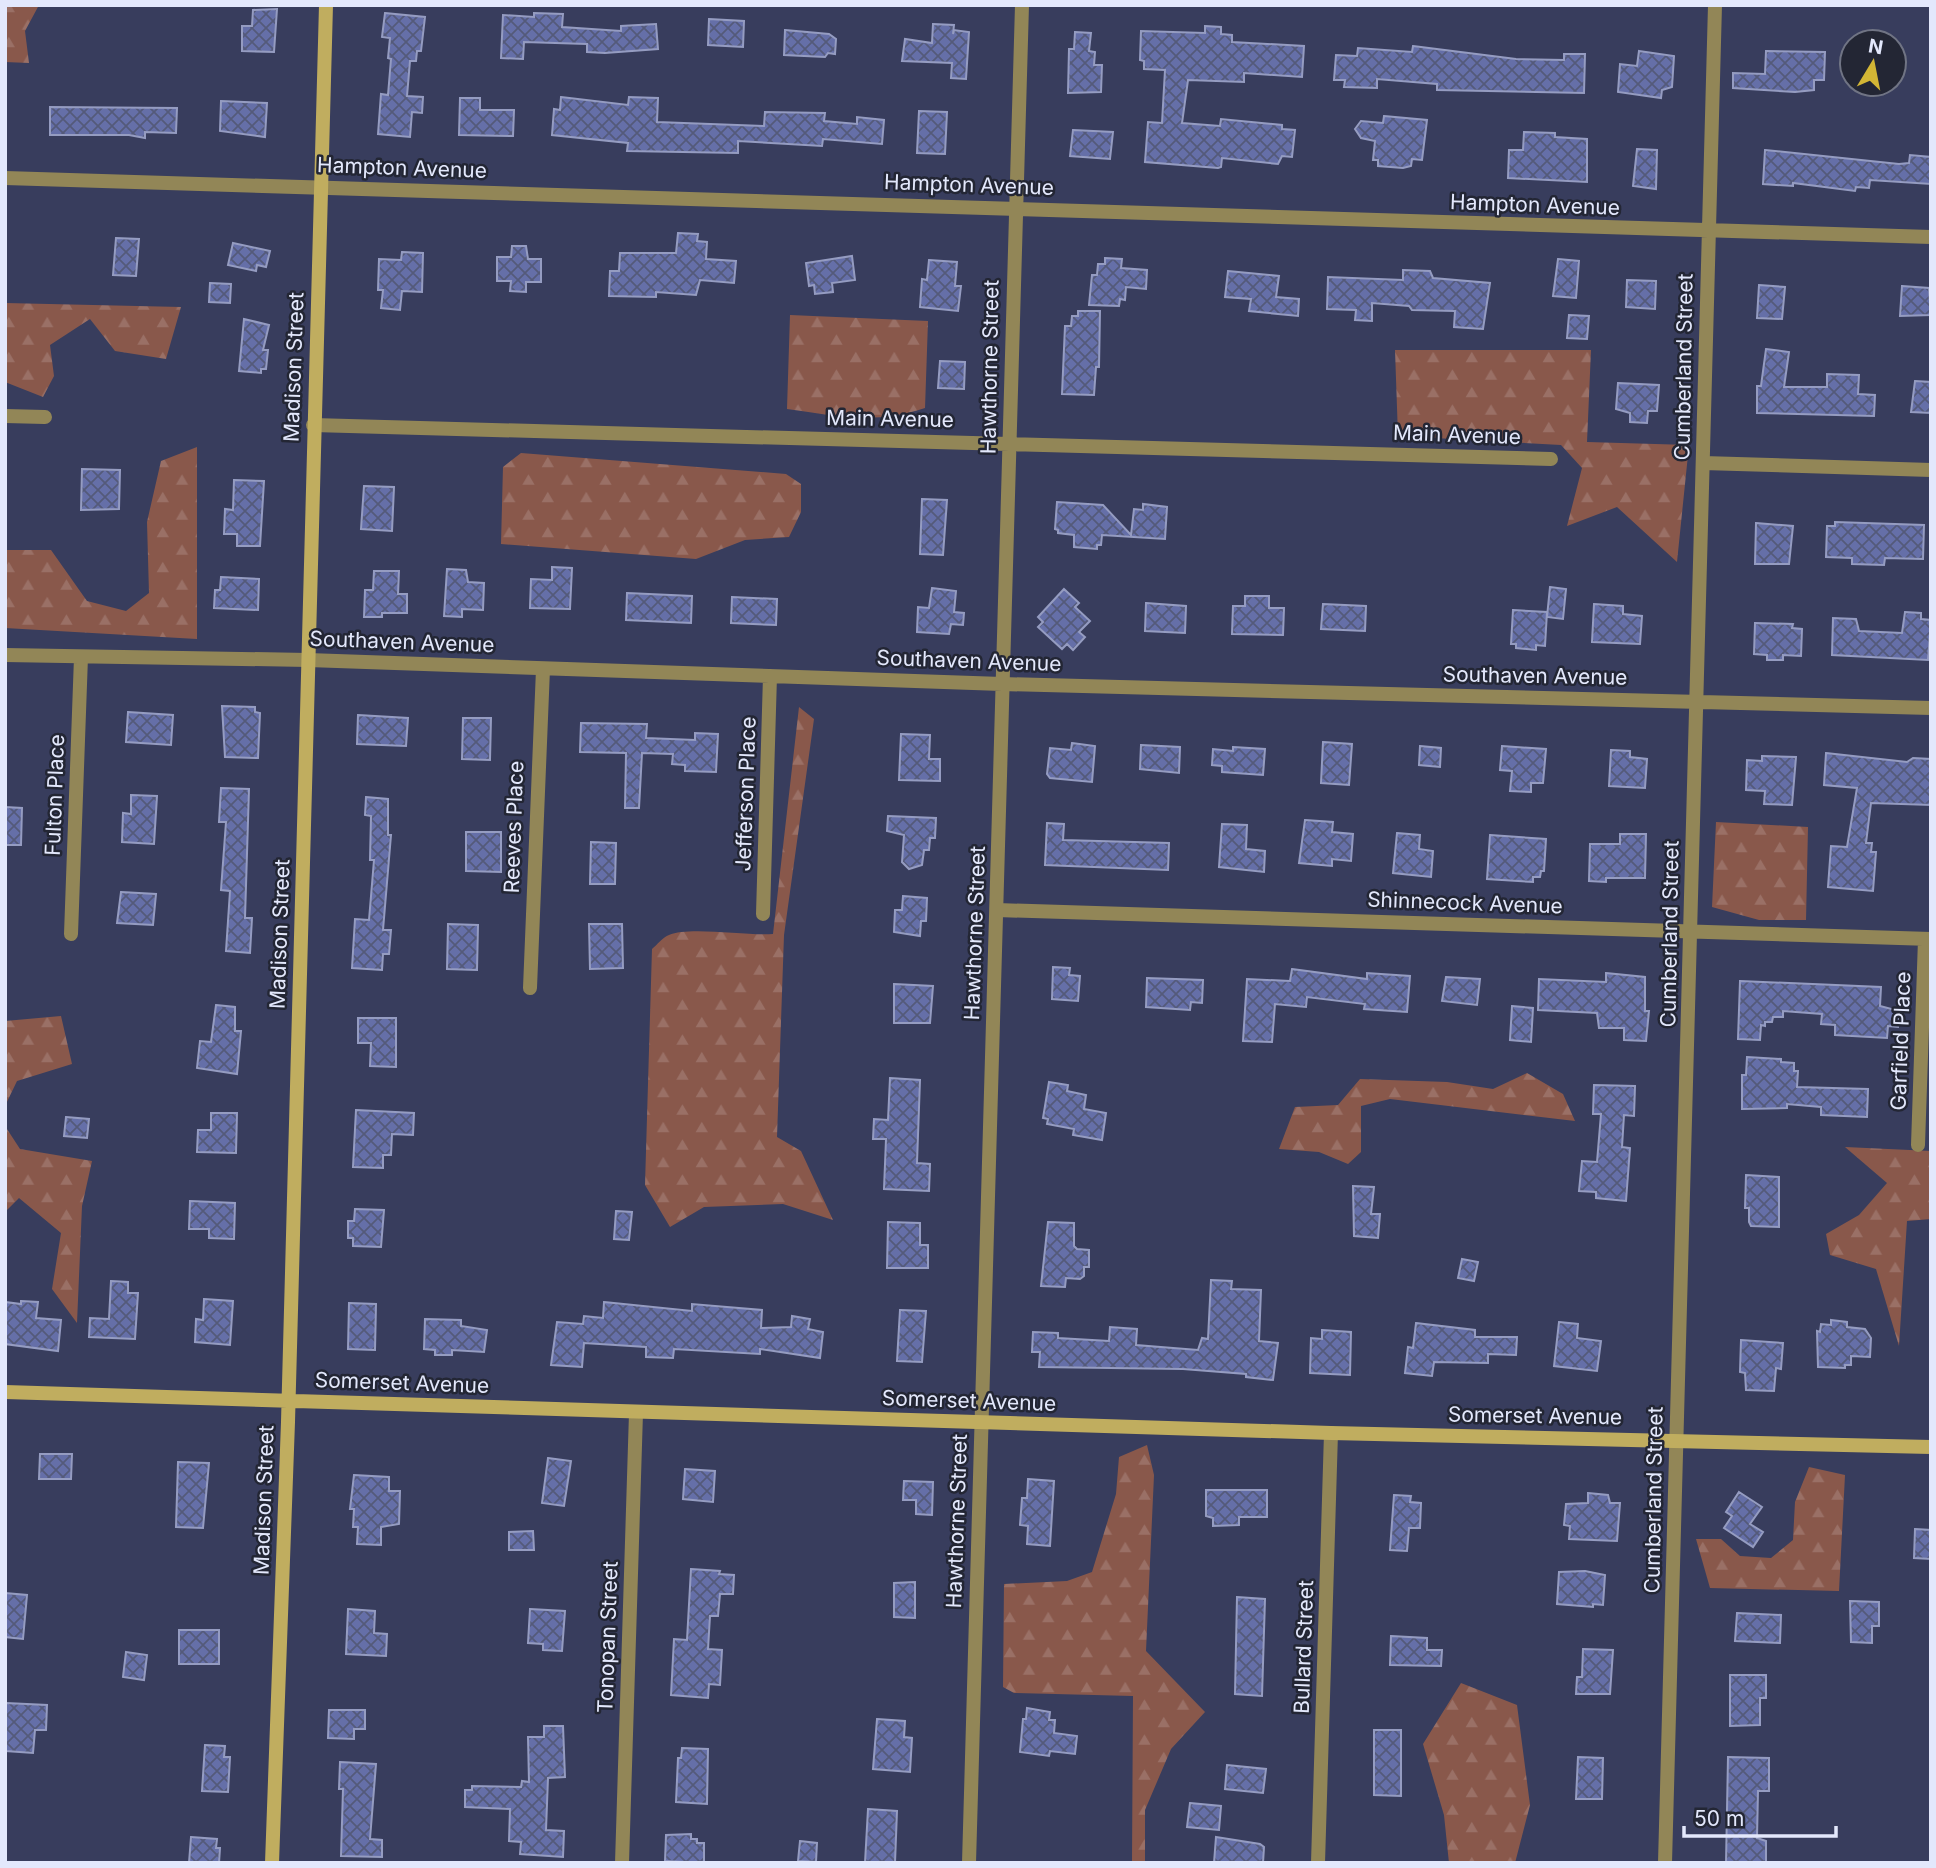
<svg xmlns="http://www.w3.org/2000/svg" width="1936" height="1868" viewBox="0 0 1936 1868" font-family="Inter,sans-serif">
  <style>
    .forest { fill: url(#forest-firs) }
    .building { fill: url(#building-cross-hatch); stroke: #959cc1; stroke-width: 2 }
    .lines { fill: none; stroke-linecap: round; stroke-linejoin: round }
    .street { stroke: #928657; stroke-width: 14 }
    .secondary { stroke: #c0ad5f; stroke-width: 14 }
    .labels { text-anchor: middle; stroke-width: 5; stroke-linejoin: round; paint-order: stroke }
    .street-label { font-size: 21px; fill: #e3e8fc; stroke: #232634 }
  </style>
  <defs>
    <pattern id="forest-firs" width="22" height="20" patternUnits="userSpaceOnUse" patternTransform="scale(1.75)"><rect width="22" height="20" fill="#89584b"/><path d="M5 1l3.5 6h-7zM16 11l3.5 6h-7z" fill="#9a7066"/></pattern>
    <pattern id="building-cross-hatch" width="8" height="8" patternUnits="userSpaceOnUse" patternTransform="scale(1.75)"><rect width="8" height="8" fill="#656fa8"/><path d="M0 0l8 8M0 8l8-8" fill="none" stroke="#545a7a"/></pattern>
  </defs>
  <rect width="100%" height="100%" fill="#383d5d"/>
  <!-- forest -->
  <path class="forest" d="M5,5H39L25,31L29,63L5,62Z
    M5,303L181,307L166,359L115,351L90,319L50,345L54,376L43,397L5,382Z
    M790,315L928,321L925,408C874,425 838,416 787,409Z
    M1395,350H1591L1587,442L1689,445L1677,562L1617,507L1567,526L1582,468L1561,445L1398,436Z
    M197,447V639L5,628V550H51L87,601L126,611L149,593L147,522L161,461Z
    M521,453L786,474L801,484V512L789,537L745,540L696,559L501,544L503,467Z
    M799,707L814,719L784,935L777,1137L801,1151L833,1220L783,1204L704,1207L670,1227L645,1185L652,949C657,945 663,937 669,935C689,926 747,936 773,934Z
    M1716,822L1808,827L1806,920H1759L1712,907Z
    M61,1016L72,1064L17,1081L5,1106V1021Z
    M1527,1073L1563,1094L1575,1121L1390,1099L1361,1106V1152L1348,1164L1319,1152L1279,1149L1295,1107L1338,1105L1360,1079L1447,1082L1493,1089Z
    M5,1126L20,1149L92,1161L82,1206L77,1323L52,1289L61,1233L19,1198L5,1212Z
    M1845,1147L1931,1151V1219L1907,1221L1899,1346L1876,1269L1830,1255L1826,1234L1859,1215L1887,1183Z
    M1147,1445L1154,1475L1146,1651L1205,1712L1171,1749L1145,1810V1863H1132L1133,1696L1014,1693L1003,1687L1004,1584L1067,1581L1092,1572L1116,1494L1119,1457Z
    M1809,1467L1845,1475L1839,1591L1710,1588L1696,1539H1721L1740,1556L1771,1558L1793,1540L1795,1502Z
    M1461,1683L1517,1705L1530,1805L1515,1863H1449L1444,1815L1423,1744Z"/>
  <!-- building -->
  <path class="building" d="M277,9L274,52L242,51V26H252L253,10Z
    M385,13L425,17L421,51H417L416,61H410L407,96L423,97L422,113L412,112L410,137L378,134L381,94L388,95L391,59L388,58L390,38L382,37Z
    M534,13L563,14L562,27L621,31V26L656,24L658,49L605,53L587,52V44L524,42L523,59L501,58L503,15L534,17Z
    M709,19L744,21L743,47L708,45Z
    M933,24L954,25L953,34L954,30L969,32L966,79L951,78L952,63L902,61L905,39L932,43Z
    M1205,26L1221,27V34L1232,35V42L1304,46L1302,77L1244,73V82L1188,80L1182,123L1220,126L1221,119L1282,125V129L1295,130L1292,157L1282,156L1278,164L1222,158L1221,167L1218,168L1145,162L1148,122L1162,123L1165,70L1144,69V61L1140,60L1141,31L1205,33Z
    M785,30L829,34L836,39L835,54L828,53L825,57L784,55Z
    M1075,32L1091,33L1089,51L1095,52L1094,65H1102L1101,92L1068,93L1069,49H1074Z
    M1413,46L1516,59L1564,60V54H1585L1584,93L1437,90V84L1377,79V88L1344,87L1345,80H1334L1336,55L1357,56L1358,48L1412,52Z
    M1639,51L1674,56L1672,87L1662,90L1661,98L1618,92L1620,64L1637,66Z
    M1766,51L1825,52L1824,80H1814V90L1795,92L1733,88V73L1765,74Z
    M561,97L628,105L629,97L658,98L657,122L764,126L765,112L825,113L824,121L857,124V117L884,120L882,144L823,139L822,146L738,141V153L627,151L628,143L552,135L554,109L560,110Z
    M460,98H480V110H514L513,136L459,135Z
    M221,101L267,103L265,137L220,131Z
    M50,107L177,108L176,133L145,132V138L129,135H50Z
    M919,111L947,112L945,154L917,153Z
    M1384,116L1427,120L1422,160L1412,159L1411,166L1403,168L1378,166V160H1373L1375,141L1361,138L1355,129L1361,121L1383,123Z
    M1073,130L1113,132L1110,159L1070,156Z
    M1524,132L1555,133V137L1587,139V182L1508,178L1509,150H1523Z
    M1637,149L1657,150L1656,189L1633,186Z
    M1765,150L1899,164L1909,163L1910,155L1931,157V184L1870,180L1869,188L1856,187L1855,191L1793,183V186L1763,184Z
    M678,233L698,234L697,241L707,242L706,259L736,261L734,283L700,280L696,295L656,292V297L609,296L610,271H619L620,253H676Z
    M116,238L139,239L136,276L113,275Z
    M233,243L270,251L266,267L257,265L256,271L228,265Z
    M512,246H526L528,259H541V282H526V292L510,291L511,281H497V257H511Z
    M402,252L423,253L422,292L402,291L400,310L381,308L383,290H378L379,259L401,260Z
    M852,256L855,280L832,283L833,292L815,294L814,285L809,286L806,263Z
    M1105,258L1122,259L1121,268L1147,270L1146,289L1126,287L1125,300L1120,299L1119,306L1089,305L1092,275H1097L1098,264H1105Z
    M1558,259L1579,261L1576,298L1553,296Z
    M929,260L957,262L955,286H961L958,311L920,307L922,279L927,280Z
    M1403,270L1430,271L1433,278L1490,283L1483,329L1454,327L1455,311L1412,310L1409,306L1372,303V321L1355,320L1356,310L1327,309L1328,277L1403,280Z
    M1228,271L1279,276L1276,297L1299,299L1298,316L1249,311L1251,299L1225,297Z
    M1627,280L1656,281L1655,309L1626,307Z
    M210,283L231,284L230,303L209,302Z
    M1759,285L1785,287L1782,319L1757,318Z
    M1902,286L1929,288L1931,315L1900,316Z
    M1078,311H1100L1099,367H1096L1094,395L1062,394L1065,326H1071L1072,316H1078Z
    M1569,315L1589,316L1587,339L1567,338Z
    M244,319L269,325L263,350H268L266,369H261V373L239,371Z
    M1766,349L1789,352L1784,387H1827V374L1859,375L1858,394L1875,395L1874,416L1757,413V386H1761Z
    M940,361L965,362L964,389L938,388Z
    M1915,381L1931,382V413L1911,412Z
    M1618,383L1659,385L1657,411H1648L1647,423L1630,422V413L1616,409Z
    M82,469L120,470L119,509L81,510Z
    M234,480L264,481L260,546H237V534H224L225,509L233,510Z
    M364,486L394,487L392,531L361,529Z
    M922,499L947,500L943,555L920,554Z
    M1057,502L1103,505L1131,535L1134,509L1143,510V504L1167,507L1165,539L1102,535L1101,545H1097V549L1074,547V535L1058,533V530L1055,529Z
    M1835,522L1924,525L1923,559L1885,558L1884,565L1852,564V558L1826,557L1827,526H1835Z
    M1756,523L1793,526L1789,564H1755Z
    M552,567L572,568L570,609L530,608L531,579L552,580Z
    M447,569L466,570L468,582L484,583L483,610L462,609V617L444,616Z
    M374,571H399L398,594H407V613H382V617H364L365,590H373Z
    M221,577L259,579L258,610L214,608L215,590H220Z
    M1550,587L1566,589L1563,619L1547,617Z
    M932,588L956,591L954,612L964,613L963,625L951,624L949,634L917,632L918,607L929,608Z
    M1064,589L1079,603L1075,607L1090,621L1079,632L1085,637L1073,650L1067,644L1062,649L1038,627L1043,622L1038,617Z
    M627,593L692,596L691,623L626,620Z
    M1245,596H1269V608H1284L1283,635L1232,634L1233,606H1245Z
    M732,597L777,599L776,625L731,623Z
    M1146,603L1186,606L1185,633L1145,631Z
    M1323,604L1366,606L1365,631L1321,629Z
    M1594,604L1623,606V614L1642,616L1640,644L1592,642Z
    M1513,610L1547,612L1545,646L1536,645V650L1516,648V644H1511Z
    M1905,612L1921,613V619L1931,620L1928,660L1832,655L1833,618L1856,619L1859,631L1902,633Z
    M1755,623L1793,624L1792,628L1802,629L1801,656L1783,655V660H1767V655L1754,654Z
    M222,706L255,707V712L260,713L258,758L225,757Z
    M128,712L173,715L171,745L126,742Z
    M358,715L408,718L406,746L357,744Z
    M463,718H491L490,760L462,759Z
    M581,723L647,724L646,738L695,740V733L718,734L716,772L685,771V765L672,764L673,754L642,753L639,808H625L626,753L580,752Z
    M901,734L930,735L929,759H940V781L899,780Z
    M1323,742L1352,744L1349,785L1321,783Z
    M1072,743L1095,746L1092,782L1050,778L1047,774L1050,748L1071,750Z
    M1141,745L1180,747L1179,773L1140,769Z
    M1420,746L1441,748L1440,767L1419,765Z
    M1502,746L1546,749L1543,783H1531V792L1510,791L1512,771L1500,770Z
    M1233,747L1265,749L1263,775L1222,772V766L1212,765L1213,749L1233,751Z
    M1611,750L1630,751V757L1647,759L1645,788L1609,786Z
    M1826,753L1907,762L1913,758L1931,759V805L1871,803L1866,843H1872L1871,852H1876L1873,891L1828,887L1831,846L1847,847L1857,788L1824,785Z
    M1762,756L1796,757L1792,805L1764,804L1765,791L1746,790L1747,760L1762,761Z
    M221,788L249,789L245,918H252L250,953L226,951L230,891L221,890L226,822H219Z
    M131,795L157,796L154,844L122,842L123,813L131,814Z
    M366,797L388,799V835H391L383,930H391L389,954H383L382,970L352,968L355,919L369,920L374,860H370L371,816L365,815Z
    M5,807L22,808L21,845H5Z
    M888,816L936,818L935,838H930L929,850H924L922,865L909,869L902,862L904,835L887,831Z
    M1305,820L1333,822L1332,832L1353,834L1351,861L1332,859V866L1299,863Z
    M1047,823L1064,824L1063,840L1169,843L1168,870L1045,865Z
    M1222,824L1247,825L1246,849L1265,851L1264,872L1219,867Z
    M466,832H501V872L466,871Z
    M1397,833L1420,835L1419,849L1433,851L1431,877L1393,873Z
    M1620,834H1646L1645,878H1606V882L1589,881L1590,844H1620Z
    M1490,835L1546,839L1544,871H1541L1540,877H1533V882L1487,879Z
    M591,842L616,843L615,884H590Z
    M121,892L156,894L153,925L117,923Z
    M903,896L927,898L926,921H921L920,936L894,932L895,910H902Z
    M448,924L478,925L477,970L447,969Z
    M589,924H622L623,968L590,969Z
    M1053,967L1070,968L1069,975L1080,976L1078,1001L1052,999Z
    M1292,969L1367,979V973L1410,976L1407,1012L1364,1009L1365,1004L1307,997L1306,1007L1275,1004L1272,1042L1243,1041L1247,979L1290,981Z
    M1606,973L1645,977V1011H1649L1646,1041L1624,1040V1028H1599L1597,1013L1538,1010L1539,979L1606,982Z
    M1446,977L1480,979L1477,1005L1442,1001Z
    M1147,978L1203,980L1202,1003L1191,1002L1190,1010L1146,1007Z
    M1740,981L1881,987L1880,1006L1899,1011L1898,1027L1888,1026L1887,1038L1835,1035V1025L1821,1024L1822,1014L1783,1011V1017H1773L1772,1022H1765V1026L1761,1025L1760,1040L1738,1039Z
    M894,984L933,986L930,1023H894Z
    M216,1005L235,1007V1031H241L237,1074L197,1068L200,1041L211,1042Z
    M1512,1006L1533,1008L1531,1042L1510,1040Z
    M358,1018H396V1067L370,1066L371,1043H358Z
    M1747,1057L1781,1059V1062L1794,1063V1071H1798L1797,1087L1868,1089L1867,1117L1821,1115V1107L1787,1104V1108L1742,1109V1075H1746Z
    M890,1078L920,1080L917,1163L930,1164L929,1191L884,1189L886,1139H873L874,1119L888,1120Z
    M1049,1082L1068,1085L1067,1091L1086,1095L1084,1109L1106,1113L1102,1140L1073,1135L1074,1129L1047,1124L1048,1119L1043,1118Z
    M1594,1085L1635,1086L1634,1116L1624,1115L1622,1147L1630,1148L1626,1201L1596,1198V1192L1579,1191L1582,1161L1597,1162L1601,1114H1593Z
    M356,1110L414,1113L413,1135L392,1134L391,1155H383V1168L353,1167Z
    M211,1113H237L236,1153L197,1152L198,1130H211Z
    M66,1117L89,1119L87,1138L64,1136Z
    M1746,1175L1779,1177V1227L1751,1226L1749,1222V1208H1745Z
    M1353,1186L1374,1187L1371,1214H1380L1378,1238L1354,1236Z
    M190,1201L235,1203L234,1239L209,1238V1229H189Z
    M355,1209L384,1210L381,1247L353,1246V1238H348V1221H354Z
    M616,1211L632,1212L629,1240L614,1239Z
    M888,1222L920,1223V1245H928V1268H887Z
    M1048,1222L1074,1223V1246L1077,1249L1089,1250V1267H1084V1276L1080,1279L1066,1278L1065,1287L1041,1286Z
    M1462,1259L1478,1262L1474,1281L1458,1278Z
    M1211,1280L1232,1281L1231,1289L1261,1290L1259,1341L1278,1343L1273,1380L1246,1377V1374L1183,1369L1039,1367L1040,1352H1032L1033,1332L1058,1333V1338L1109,1341L1110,1327L1137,1329L1136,1345L1198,1350L1202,1338L1208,1339Z
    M111,1281L128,1282V1293H138L135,1339L89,1337L90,1318L109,1319Z
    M204,1299L233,1301L230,1345L195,1342L196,1319L203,1320Z
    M21,1301L38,1302L36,1318L61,1320L58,1351L5,1344V1302L21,1304Z
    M604,1302L692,1311V1304L762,1310L761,1328L791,1327L792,1316L810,1319L808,1329L823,1332L820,1358L760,1349V1354L674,1349L673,1358L646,1357V1347L584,1343L582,1367L551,1365L557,1322L583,1324L584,1316L603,1318Z
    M349,1303L376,1304L375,1350L348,1349Z
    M900,1310L926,1311L922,1362L897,1361Z
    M425,1319L461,1320V1326L487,1330L484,1352L452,1350V1355H435V1350L424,1349Z
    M1831,1320L1847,1322V1327L1865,1329L1871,1338L1870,1357L1851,1356V1365H1845V1368L1818,1367L1817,1331L1820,1332L1821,1324L1831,1325Z
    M1559,1322L1578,1324L1577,1338L1601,1341L1597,1371L1554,1366Z
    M1416,1323L1475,1330V1337H1517L1516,1355L1488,1354V1363L1434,1362L1432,1376L1405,1373L1408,1347L1413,1348Z
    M1322,1330L1351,1332L1350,1375L1310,1373L1311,1338L1322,1339Z
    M1741,1340L1783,1343L1781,1369L1776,1368L1774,1391L1746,1390L1745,1373L1740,1372Z
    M40,1454H72L71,1479H39Z
    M548,1458L571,1461L564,1506L542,1503Z
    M178,1462L209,1463L203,1528L176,1527Z
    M685,1469L715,1471L713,1502L683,1499Z
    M354,1475L389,1477V1491H400L399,1524L381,1527V1545L357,1544L358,1527H353L354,1509H350Z
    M1028,1479L1054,1481L1050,1546L1027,1544L1028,1526L1020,1525L1022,1498H1027Z
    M904,1481L933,1482L932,1515L916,1514V1500H903Z
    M1206,1490H1267V1517H1239V1525L1213,1526V1518L1206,1516Z
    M1739,1492L1762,1507L1750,1524L1763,1532L1753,1547L1724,1528L1732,1516L1726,1512Z
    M1588,1493L1608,1495L1610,1503H1620L1617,1541L1569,1539L1570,1526L1564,1525L1566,1504L1588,1503Z
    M1394,1495L1411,1496L1410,1502L1421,1503L1420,1528H1409L1407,1551L1390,1550Z
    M1915,1529L1931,1530V1559L1914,1558Z
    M533,1531L534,1550H509V1532Z
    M691,1569L720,1571L719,1574L734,1575L733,1594H720L718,1616H710L708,1649L722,1650L720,1685L709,1684L708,1698L671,1695L674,1639L687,1640Z
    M1585,1571L1605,1575L1603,1605L1593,1604V1607L1557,1604L1559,1572Z
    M915,1582V1618L894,1617V1583Z
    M5,1593L27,1595L23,1639L5,1637Z
    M1237,1597L1265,1599L1262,1696L1235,1694Z
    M1850,1601L1879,1602V1626H1872V1643L1851,1642Z
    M348,1609L375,1611L374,1633L387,1634L386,1656L346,1654Z
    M530,1609L565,1611L562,1651L543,1650V1644L528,1643Z
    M1737,1613L1781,1615L1780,1643L1735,1641Z
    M179,1630H219V1664H179Z
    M1391,1636L1427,1638V1650H1442L1441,1666L1390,1665Z
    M1583,1649L1613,1650L1610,1694H1576L1577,1677H1582Z
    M126,1652L147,1655L144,1680L123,1677Z
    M1730,1675H1766V1698H1760V1725L1730,1726Z
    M6,1703L47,1705L46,1730H35L33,1753L6,1751Z
    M1027,1708L1050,1712L1049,1720H1055L1054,1733L1077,1736L1075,1754L1050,1751L1049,1756L1020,1752L1023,1719H1026Z
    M329,1710H365V1729H354V1739L328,1738Z
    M877,1719L905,1721L904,1737L912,1738L910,1772L873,1769Z
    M544,1726H563L565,1777L548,1778L546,1830L564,1831L563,1857L520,1854L521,1842L509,1841L510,1809L465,1807V1790H472V1786L521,1787L522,1781L529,1782L528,1737H544Z
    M1374,1730H1401V1796L1374,1795Z
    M205,1745L225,1746L224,1757H230L228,1792L202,1791Z
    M682,1748L708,1749L707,1804L676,1802L678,1758H681Z
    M1578,1757L1603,1758L1602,1799H1576Z
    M1728,1757L1769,1758V1791H1758L1757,1838L1766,1841V1863H1726Z
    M340,1762L376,1764L370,1839L382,1840V1857L341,1856L343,1789H339Z
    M1227,1765L1266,1769L1263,1793L1225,1789Z
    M1190,1803L1221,1806L1219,1830L1187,1827Z
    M868,1809L897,1811L895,1863H865Z
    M691,1834V1839H697V1843H704V1863L665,1861L666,1835Z
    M191,1837L217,1839L216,1848H220L219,1863H189Z
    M1216,1837L1260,1844L1264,1847L1263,1863H1214Z
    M800,1841L817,1843L816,1862L798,1861Z"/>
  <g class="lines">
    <!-- street -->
    <path class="street" d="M5,178L1931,237
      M5,416L45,417
      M313,425L1551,459
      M1703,463L1931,470
      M5,655L308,660L1002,684L1931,708
      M997,910L1931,939
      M763,914L770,676
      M71,934L81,657
      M530,988L543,669
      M1918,1145L1925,939
      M622,1863L636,1413
      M969,1863L1022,5
      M1318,1863L1331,1433
      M1665,1863L1715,5"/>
    <!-- secondary -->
    <path class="secondary" d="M5,1392L1331,1433L1931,1447
      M272,1863L288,1422L326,5"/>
  </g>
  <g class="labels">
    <!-- street labels -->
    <g class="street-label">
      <text transform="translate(402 168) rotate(2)" y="7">Hampton Avenue</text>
      <text transform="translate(969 185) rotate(2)" y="7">Hampton Avenue</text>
      <text transform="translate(1535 205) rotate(2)" y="7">Hampton Avenue</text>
      <text transform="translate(294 367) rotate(-88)" y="7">Madison Street</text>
      <text transform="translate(990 367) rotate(-89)" y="7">Hawthorne Street</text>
      <text transform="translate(1684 367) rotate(-89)" y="7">Cumberland Street</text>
      <text transform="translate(890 419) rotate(1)" y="7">Main Avenue</text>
      <text transform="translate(1457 435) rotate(2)" y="7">Main Avenue</text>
      <text transform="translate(402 642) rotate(2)" y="7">Southaven Avenue</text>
      <text transform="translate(969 661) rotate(2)" y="7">Southaven Avenue</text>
      <text transform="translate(1535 676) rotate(1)" y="7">Southaven Avenue</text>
      <text transform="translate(746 794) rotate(-88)" y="7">Jefferson Place</text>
      <text transform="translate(55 795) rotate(-88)" y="7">Fulton Place</text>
      <text transform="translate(514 827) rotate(-88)" y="7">Reeves Place</text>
      <text transform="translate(1465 903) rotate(2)" y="7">Shinnecock Avenue</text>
      <text transform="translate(975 933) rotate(-88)" y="7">Hawthorne Street</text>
      <text transform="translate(280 934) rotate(-88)" y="7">Madison Street</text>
      <text transform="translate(1670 934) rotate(-89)" y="7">Cumberland Street</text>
      <text transform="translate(1901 1041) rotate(-88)" y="7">Garfield Place</text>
      <text transform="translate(402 1383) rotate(2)" y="7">Somerset Avenue</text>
      <text transform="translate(969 1401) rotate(2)" y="7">Somerset Avenue</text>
      <text transform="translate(1535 1416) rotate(1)" y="7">Somerset Avenue</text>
      <text transform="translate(264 1500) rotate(-88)" y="7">Madison Street</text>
      <text transform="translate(1654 1500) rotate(-89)" y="7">Cumberland Street</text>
      <text transform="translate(957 1521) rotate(-88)" y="7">Hawthorne Street</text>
      <text transform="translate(608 1637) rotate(-88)" y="7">Tonopan Street</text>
      <text transform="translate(1304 1647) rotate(-88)" y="7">Bullard Street</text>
    </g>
  </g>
  <!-- border -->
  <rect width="1936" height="1868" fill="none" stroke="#e3e8fc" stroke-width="14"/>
  <!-- north arrow -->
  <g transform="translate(1873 63) rotate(10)"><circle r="33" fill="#232634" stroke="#707484" stroke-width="2"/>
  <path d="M0-5L12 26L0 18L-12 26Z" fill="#d3b635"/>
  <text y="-10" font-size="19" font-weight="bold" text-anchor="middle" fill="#e3e8fc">N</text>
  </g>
  <!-- scale -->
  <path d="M1684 1826v10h152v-10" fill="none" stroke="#e3e8fc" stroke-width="3.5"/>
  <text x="1694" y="1826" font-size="21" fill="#e3e8fc" stroke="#232634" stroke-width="5" paint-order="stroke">50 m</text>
</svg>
